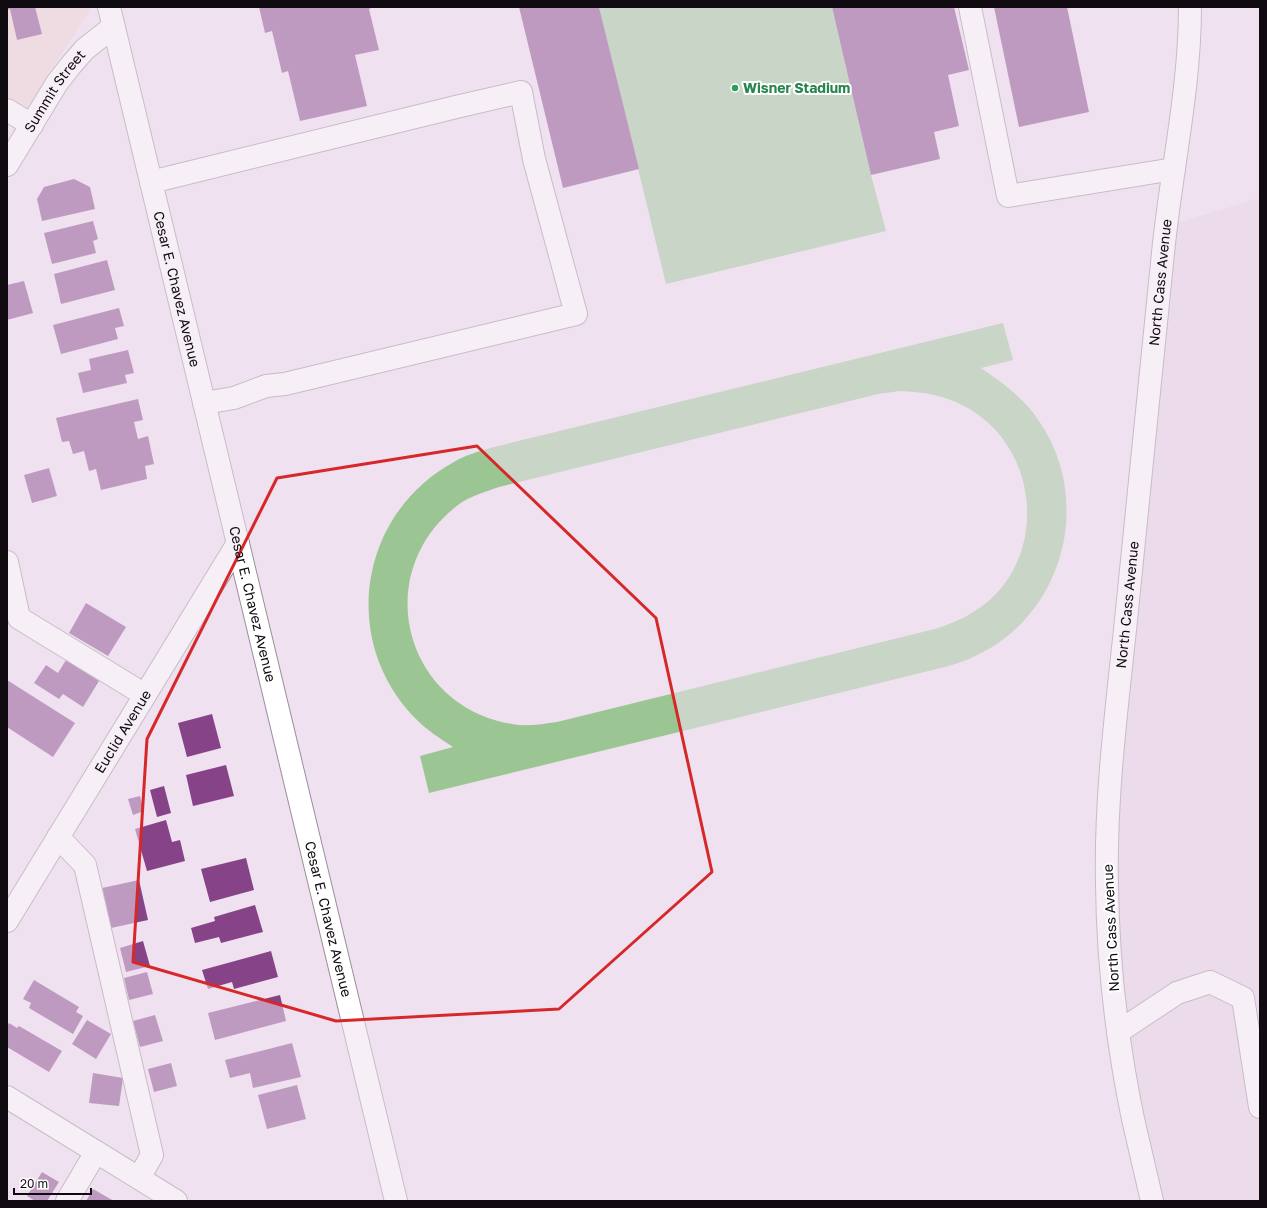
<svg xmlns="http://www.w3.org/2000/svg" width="1267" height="1208" viewBox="0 0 1267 1208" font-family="'Golos Text',sans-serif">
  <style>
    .commercial { fill: #f0d5d2 }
    .built { fill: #e6d2e6 }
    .green { fill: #9cc594; fill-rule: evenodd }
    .building { fill: #864388 }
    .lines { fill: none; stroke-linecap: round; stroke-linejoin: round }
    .minor-casing { stroke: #9b8e9b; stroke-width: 24 }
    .major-casing { stroke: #9b8e9b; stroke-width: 24 }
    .minor { stroke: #fff; stroke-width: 22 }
    .major { stroke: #fff; stroke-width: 22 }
    .marked { fill: none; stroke: #d62828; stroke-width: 3; stroke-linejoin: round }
    .leisure-dot { fill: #2e9e5b; stroke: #fff; stroke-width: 1.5 }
    .labels { text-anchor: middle; stroke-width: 4; stroke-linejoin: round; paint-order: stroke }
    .leisure-label { font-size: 14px; font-weight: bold; fill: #27864d; stroke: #fff; text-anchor: start }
    .street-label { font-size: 14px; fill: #100b10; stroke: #fff }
  </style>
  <rect width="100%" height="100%" fill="#efe1ef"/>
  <!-- commercial -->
  <path class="commercial" d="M7,7H89L90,10L14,128L7,123Z"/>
  <!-- built -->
  <path class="built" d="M1260,198V1201H1152L1107,883L1166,226Z"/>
  <!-- green -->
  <path class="green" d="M599,7H832L871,175L886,231L666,284Z
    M1003,323L1013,360L981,368C1004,384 1024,398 1039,421C1090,495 1068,600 992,647C977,656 961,663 945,667L429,793L420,756L453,747C441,739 428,731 417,720C339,643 358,514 454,462C465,455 478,452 490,448ZM900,391C923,392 944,395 964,406C1034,442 1049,542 993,597C976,613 957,622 935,629L557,722C542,724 527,727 512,724C403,706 370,572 458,505C470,496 485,492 499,487L878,394Z"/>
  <!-- building -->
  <path class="building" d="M7,7H35L42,34L17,40L10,9L7,10Z
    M259,7H373L369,9L379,50L355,55L367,106L300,121L288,71L282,73L272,31L265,33Z
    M519,7H599L639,169L563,188Z
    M832,7H954L969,70L948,75L959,126L934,132L940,159L871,175Z
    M994,7H1067L1089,112L1019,127Z
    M74,179L90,187L95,209L42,221L37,199L44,187Z
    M93,221L98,239L93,241L96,253L52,264L44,233Z
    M107,260L115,290L61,304L54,274Z
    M24,281L33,313L7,320V285Z
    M119,308L124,326L115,328L118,339L61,354L53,325Z
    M128,350L134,373L125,375L127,383L83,393L78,373L91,370L89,359Z
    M138,399L143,420L134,422L138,439L148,436L154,464L145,466L147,479L101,490L96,469L89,471L84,451L73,454L69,441L62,442L56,418Z
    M49,468L57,496L32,503L24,475Z
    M86,603L126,627L108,656L69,633Z
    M66,660L99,681L83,707L63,694L59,699L34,683L46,665L58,673Z
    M7,680L75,723L53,757L7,727Z
    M212,714L221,748L187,757L178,723Z
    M226,765L234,796L193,806L186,775Z
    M164,786L171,813L157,817L150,790Z
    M140,796L144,811L133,815L128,799Z
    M166,820L172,842L180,840L185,861L147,871L135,829Z
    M246,858L254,890L210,902L201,869Z
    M139,880L148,920L111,928L102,888Z
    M255,905L263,932L221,943L219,937L195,943L191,928L215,921L214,917Z
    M143,941L150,966L126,972L120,948Z
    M271,951L278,977L234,989L232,982L208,989L202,970Z
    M147,972L153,994L129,1000L124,978Z
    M34,980L79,1007L76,1012L83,1016L73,1034L29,1008L31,1003L23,999Z
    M280,995L286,1021L215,1040L208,1013Z
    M155,1015L163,1041L140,1047L133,1021Z
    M87,1020L111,1034L96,1059L72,1044Z
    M9,1023L17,1028L19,1026L62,1051L49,1072L7,1047V1026Z
    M292,1043L301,1077L253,1088L250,1073L230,1078L225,1060Z
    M171,1063L177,1086L154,1092L148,1069Z
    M93,1073L123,1078L119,1106L89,1103Z
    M297,1085L306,1119L267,1129L258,1095Z
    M42,1172L59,1182L47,1201H35L27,1196Z
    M93,1189L114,1201H86Z"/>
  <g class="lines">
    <defs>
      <g id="minor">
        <path d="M970,7L1008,196L1174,169"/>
        <path d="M7,110L32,125"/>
        <path id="s1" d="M7,165L57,83L71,65L85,49L113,27"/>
        <path d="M151,182L456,107L521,92L534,159L576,314L285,384L266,386L234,398L204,403"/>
        <path d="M7,562L19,618L145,695"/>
        <path d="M58,837L85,865L152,1155L139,1178"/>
        <path id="s2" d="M7,921L238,543"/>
        <path d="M1118,1032L1177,993L1210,982L1243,998L1260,1107"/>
        <path d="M7,1097L176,1201"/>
        <path d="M67,1201L96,1152"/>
      </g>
      <g id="major">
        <path id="s3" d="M109,7L396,1201"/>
        <path id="s4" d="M1152,1201C1146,1174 1139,1146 1133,1119C1117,1042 1108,963 1107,885C1105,796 1117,707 1126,620C1138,497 1151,375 1163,253C1171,171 1190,90 1190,7"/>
      </g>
    </defs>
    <!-- minor casing -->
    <use href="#minor" class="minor-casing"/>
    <!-- major casing -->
    <use href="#major" class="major-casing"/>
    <!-- minor -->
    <use href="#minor" class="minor"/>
    <!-- major -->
    <use href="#major" class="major"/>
  </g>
  <!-- marked area -->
  <path d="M0 0H1267V1208H0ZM477,446L656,618L712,872L559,1009L336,1021L133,962L147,739L277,478Z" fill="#efe1ef" fill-opacity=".55" fill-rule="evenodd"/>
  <path class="marked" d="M477,446L656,618L712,872L559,1009L336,1021L133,962L147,739L277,478Z"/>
  <!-- markers -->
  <circle class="leisure-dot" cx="735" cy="88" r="4"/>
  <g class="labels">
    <!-- leisure labels -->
    <g class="leisure-label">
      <text x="743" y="93">Wisner Stadium</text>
    </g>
    <!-- street labels -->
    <g class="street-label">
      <text dy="5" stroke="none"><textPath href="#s1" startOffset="88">Summit Street</textPath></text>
      <text dy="5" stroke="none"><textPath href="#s4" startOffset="925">North Cass Avenue</textPath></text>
      <text dy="5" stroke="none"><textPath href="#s3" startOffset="290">Cesar E. Chavez Avenue</textPath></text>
      <text dy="5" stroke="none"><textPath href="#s3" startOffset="614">Cesar E. Chavez Avenue</textPath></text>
      <text dy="5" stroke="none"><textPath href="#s4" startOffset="601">North Cass Avenue</textPath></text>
      <text dy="5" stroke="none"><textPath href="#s2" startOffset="222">Euclid Avenue</textPath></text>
      <text dy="5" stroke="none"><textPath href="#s3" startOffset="938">Cesar E. Chavez Avenue</textPath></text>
      <text transform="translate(1111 928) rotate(-93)" y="5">North Cass Avenue</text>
    </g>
  </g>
  <!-- border -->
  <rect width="1267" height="1208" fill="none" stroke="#100b10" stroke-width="16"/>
  <!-- scale -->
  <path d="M14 1188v6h77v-6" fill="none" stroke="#100b10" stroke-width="2"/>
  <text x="20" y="1188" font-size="12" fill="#100b10" stroke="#ffffff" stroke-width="3" paint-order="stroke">20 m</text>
</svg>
